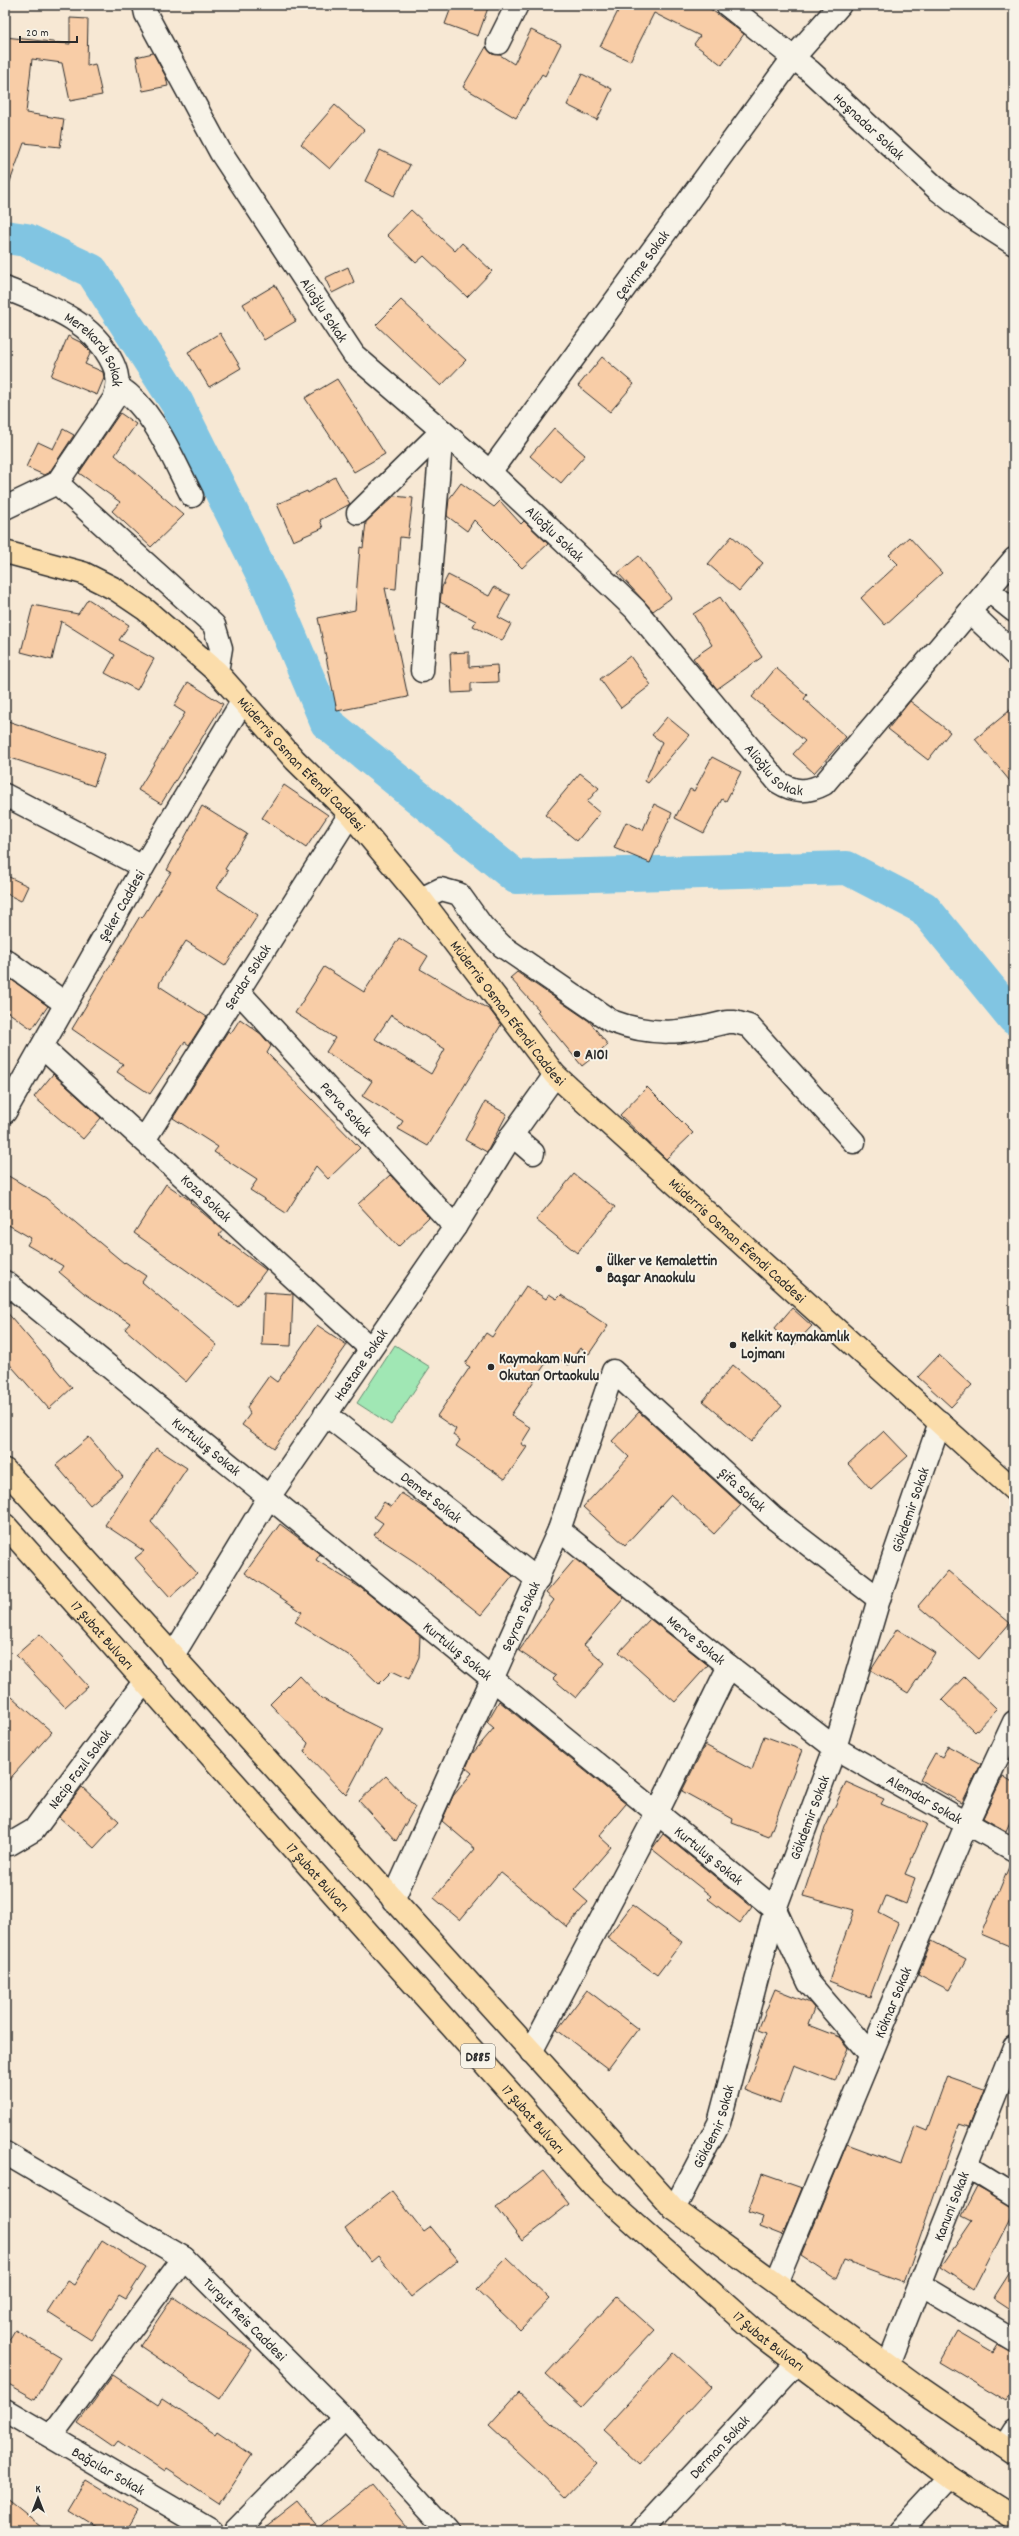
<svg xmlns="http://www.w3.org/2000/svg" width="1019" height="2536" viewBox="0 0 1019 2536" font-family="Dekko,sans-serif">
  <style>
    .green { fill: #a0e7b4; stroke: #668970 }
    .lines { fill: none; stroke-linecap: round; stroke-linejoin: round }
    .river { stroke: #81c5e2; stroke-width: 34 }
    .building { fill: #f8cda7; stroke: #2b2b2b; fill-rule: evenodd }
    .minor-casing { stroke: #2b2b2b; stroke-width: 25 }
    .major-casing { stroke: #2b2b2b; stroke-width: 25 }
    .highway-casing { stroke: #2b2b2b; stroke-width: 25 }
    .minor { stroke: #f7f3e8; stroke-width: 22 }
    .major { stroke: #fbddab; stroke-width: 22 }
    .highway { stroke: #fbddab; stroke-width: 22 }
    .poi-dot { fill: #2b2b2b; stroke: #f7f3e8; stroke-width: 1.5 }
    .labels { text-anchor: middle; stroke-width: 4; stroke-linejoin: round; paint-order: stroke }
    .shield { fill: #f7f3e8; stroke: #686764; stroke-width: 1 }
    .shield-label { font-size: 14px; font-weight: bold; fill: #2b2b2b }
    .street-label { font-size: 15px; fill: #2b2b2b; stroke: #f7f3e8 }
    .poi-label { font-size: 15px; font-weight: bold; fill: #2b2b2b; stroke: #f7f3e8; text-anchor: start }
  </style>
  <rect width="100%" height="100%" fill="#f7e8d4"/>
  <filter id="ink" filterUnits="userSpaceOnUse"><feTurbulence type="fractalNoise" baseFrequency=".025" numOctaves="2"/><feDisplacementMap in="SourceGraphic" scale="8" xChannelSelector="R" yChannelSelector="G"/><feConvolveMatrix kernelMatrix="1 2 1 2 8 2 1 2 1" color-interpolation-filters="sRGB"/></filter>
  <g filter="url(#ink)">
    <!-- green -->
    <path class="green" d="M395,1345L430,1367L391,1425L357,1403Z"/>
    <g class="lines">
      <!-- river -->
      <path class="river" d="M5,237L26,240L92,271L177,403L271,591L327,723L516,877L847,868L924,908L1014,1018"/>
    </g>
    <!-- building -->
    <path class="building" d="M452,5H489L478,36L445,24Z
      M621,5H705L744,34L722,65L694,44L700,36L654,13L630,61L600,47Z
      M70,18L88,19L87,66L95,64L102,95L70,101L62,63L32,59L26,113L64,119L60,147L24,143L7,190L5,189V37L70,44Z
      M531,30L561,44L545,76L542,74L516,118L463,87L486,47L492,54L500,55L514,64Z
      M153,53L166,77L168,86L143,91L136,57Z
      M582,74L612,89L597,120L567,105Z
      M335,105L364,130L330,169L301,144Z
      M380,150L410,165L394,196L365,181Z
      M411,210L455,251L462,243L492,271L467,297L424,256L416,263L387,235Z
      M348,267L354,282L332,293L325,278Z
      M275,285L296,321L264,340L243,304Z
      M401,300L466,360L441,386L376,325Z
      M220,333L241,368L209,387L188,352Z
      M68,336L82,343L91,352L85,364L103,372L104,378L97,395L51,376Z
      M602,357L634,384L610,412L578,386Z
      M337,379L385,454L354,472L305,398Z
      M120,413L136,424L115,455L184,515L151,547L112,511L120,502L79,473Z
      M554,428L585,455L561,483L530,456Z
      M63,429L74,435L49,473L44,475L26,467L38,442L53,449Z
      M335,477L350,504L320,520L323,528L293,541L277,504L307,491L308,493Z
      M461,483L494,507L500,501L521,524L524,521L548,544L522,568L474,520L467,531L447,516L449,499Z
      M394,496L413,498L408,538L400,537L396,589L385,588L408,697L337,711L318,618L355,610L360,547L363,548L366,522Z
      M732,536L763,563L739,591L708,564Z
      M909,537L942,573L885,625L861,598L898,564L889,555Z
      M639,556L671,598L653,611L618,573Z
      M448,575L489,596L494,587L510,595L498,617L511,624L502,641L473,626L476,621L440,602L442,587Z
      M720,597L762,657L717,689L693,658L712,645L693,614Z
      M88,599L129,625L119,640L154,659L137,690L105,673L115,655L61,621L52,660L21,652L33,605L78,614Z
      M469,652V667L497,665L498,682L471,683V692L452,693L450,653Z
      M630,656L651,685L621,708L600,679Z
      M776,668L807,695L804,699L846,737L814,773L793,754L805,741L752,697Z
      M188,682L223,704L161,804L138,790L185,713L174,706Z
      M910,701L950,732L928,760L888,729Z
      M1014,707V786L975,739Z
      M667,717L689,735L648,783L645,781L662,742L652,735Z
      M5,720L105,754L94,786L5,756Z
      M712,757L741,772L726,801L722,799L704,833L675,818L690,789L694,791Z
      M580,773L599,788L587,802L600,813L577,841L545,815Z
      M284,785L328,815L306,848L262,818Z
      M654,804L672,813L650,863L614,848L626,822L643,830Z
      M202,806L247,834L225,869L228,871L217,888L258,915L225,966L186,941L160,982L159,986L207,1017L189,1045L185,1042L150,1094L117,1072L123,1064L72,1029L140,916L142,918L171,872L167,870Z
      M5,875L28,886L21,901L5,893Z
      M399,938L428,956L420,969L490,1010L501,1025L428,1146L398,1129L403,1121L362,1096L372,1081L326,1052L335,1038L295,1013L324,967L364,992ZM391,1015L445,1049L431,1074L375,1039Z
      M517,972L589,1021L608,1045L582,1066L537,1012L539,1010L510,978Z
      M5,975L48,1006L32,1029L5,1010Z
      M240,1019L261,1034L271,1046L267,1053L360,1148L328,1179L316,1166L286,1213L250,1190L257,1180L214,1152L218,1147L173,1118L228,1031L231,1033Z
      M53,1074L101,1118L83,1139L34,1097Z
      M647,1087L693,1133L666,1159L620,1115Z
      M485,1102L507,1114L487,1152L465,1140Z
      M5,1174L46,1198L124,1263L125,1262L146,1276L142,1282L217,1345L186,1382L125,1329L130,1323L84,1293L59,1272L63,1266L27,1245L31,1238L5,1223Z
      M574,1174L615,1207L577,1253L536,1220Z
      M390,1175L429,1217L398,1247L358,1204Z
      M166,1184L191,1201L190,1202L223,1230L219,1235L266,1270L238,1307L134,1233Z
      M526,1286L546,1299L549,1294L557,1299L561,1295L608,1326L589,1354L580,1348L568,1365L552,1354L511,1415L531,1428L521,1444L527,1447L505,1479L456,1446L460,1440L453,1435L456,1429L437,1416L470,1367L465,1364L486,1333L492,1337Z
      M264,1292L293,1294L291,1346L262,1345Z
      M792,1308L812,1326L793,1346L774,1329Z
      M5,1310L72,1388L49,1409L5,1359Z
      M317,1325L347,1345L274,1448L242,1425L250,1414L247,1407L269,1376L277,1382Z
      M939,1355L972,1385L951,1407L918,1377Z
      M733,1365L782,1406L751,1442L703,1401Z
      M639,1412L741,1505L714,1534L671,1495L625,1545L583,1507L629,1457L612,1441Z
      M884,1431L908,1456L871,1489L848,1464Z
      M89,1437L123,1477L90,1505L56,1465Z
      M156,1448L187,1468L151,1522L197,1573L170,1597L135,1558L144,1551L105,1525Z
      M401,1493L428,1510L513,1576L481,1615L415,1562L374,1535L383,1523L374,1517L384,1502L391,1507Z
      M280,1524L320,1554L316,1560L361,1588L420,1636L419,1657L409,1679L392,1671L379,1684L350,1656L295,1622L302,1612L245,1573Z
      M575,1559L624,1598L584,1645L605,1663L576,1698L553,1679L556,1676L519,1651L554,1600L546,1593Z
      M948,1571L1010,1623L979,1659L918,1606Z
      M650,1619L708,1665L675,1702L619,1652Z
      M897,1629L935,1653L908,1693L871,1670Z
      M40,1634L88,1686L65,1707L16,1655Z
      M299,1675L321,1698L381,1729L346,1795L304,1752L308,1743L270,1704Z
      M964,1677L997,1709L975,1732L942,1700Z
      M5,1691L52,1732L5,1784Z
      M499,1701L626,1804L599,1836L611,1847L574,1890L588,1902L567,1927L500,1872L460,1920L434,1898L475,1849L442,1821L453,1796L472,1773L466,1768L472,1754L494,1728L487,1722Z
      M764,1736L802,1750L769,1837L732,1823L733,1819L682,1791L705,1745L752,1770Z
      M948,1746L981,1764L962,1803L920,1780L935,1753L942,1757Z
      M386,1776L415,1807L396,1841L359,1801Z
      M1003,1776L1014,1783V1813L1006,1831L983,1818Z
      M846,1782L884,1799L881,1804L927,1824L905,1874L915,1878L906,1904L886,1896L879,1913L898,1923L870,1997L829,1981L854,1910L803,1896L825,1828Z
      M82,1787L119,1821L94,1848L59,1817Z
      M663,1834L752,1907L740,1923L708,1899L711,1896L652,1849Z
      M1011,1862H1014V1948L981,1934Z
      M632,1905L682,1942L657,1975L607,1938Z
      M932,1941L966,1959L949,1990L918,1974Z
      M775,1989L810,2003L814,2008L808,2025L839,2037L848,2048L835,2081L794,2065L780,2103L745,2090L766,2033L758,2030Z
      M587,1990L638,2029L608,2069L557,2030Z
      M947,2076L984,2089L969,2127L959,2124L904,2283L844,2261L836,2279L801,2256L847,2144L901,2164L915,2126L927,2131Z
      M543,2171L569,2204L522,2241L496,2207Z
      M762,2174L802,2188L783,2235L760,2226L763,2217L748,2212Z
      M977,2187L1014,2207V2211L974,2289L941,2267L972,2221L962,2216Z
      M392,2191L424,2232L431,2227L458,2260L411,2297L378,2256L371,2262L345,2228Z
      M102,2240L146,2268L126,2299L119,2295L91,2340L47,2312L67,2281L74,2285Z
      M507,2258L550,2299L520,2330L477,2289Z
      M1014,2266V2313L993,2299Z
      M173,2297L252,2350L219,2399L140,2346Z
      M617,2297L654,2330L582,2407L546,2374Z
      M15,2330L60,2357L35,2399L5,2382V2347Z
      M957,2332L993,2353L998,2345L1014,2352V2387L1006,2401L940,2362Z
      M674,2353L711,2387L640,2464L603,2430Z
      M113,2375L158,2405L162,2399L215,2434L217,2431L252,2455L219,2504L166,2469L164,2472L118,2441L113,2447L78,2423Z
      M519,2393L597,2464L566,2497L489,2426Z
      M85,2479L138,2511L126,2531H103L67,2509Z
      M372,2485L410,2531H260L297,2502L318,2528Z
      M5,2498L46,2531H5Z"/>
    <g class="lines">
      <defs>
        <g id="minor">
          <path id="s1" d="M144,5L146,14L221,153L354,355L490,472L635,609L778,782C794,792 807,793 824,784L1014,559"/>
          <path id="s2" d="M727,5L810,71L937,189L975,219L1014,244"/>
          <path d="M498,43L517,5"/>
          <path id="s3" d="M5,288C44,305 89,318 110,358C118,372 120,384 114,399L57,483"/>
          <path d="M119,387C155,411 172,458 192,496"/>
          <path id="s4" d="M490,472L793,58L840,5"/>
          <path d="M5,508L57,483L214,625L221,648L217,672"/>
          <path d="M358,513L442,431"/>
          <path d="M988,590L1014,611"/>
          <path d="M970,612L1014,654"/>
          <path d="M422,671L442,431"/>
          <path d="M5,795L143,867"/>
          <path d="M421,899L441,889L459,894L482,926L502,946L611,1021C654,1037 683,1033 727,1022H735L749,1026L854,1142"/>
          <path d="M5,960L66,1004"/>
          <path id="s5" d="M238,991L455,1227"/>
          <path id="s6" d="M42,1047L370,1348"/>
          <path id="s7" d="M5,1112L143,867L242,702"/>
          <path d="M512,1135L533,1153"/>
          <path id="s8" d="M144,1140L350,814"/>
          <path id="s9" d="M5,1282L775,1909L809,1983L871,2055"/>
          <path id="s10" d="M325,1414L538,1580"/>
          <path id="s11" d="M559,1530L729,1666L835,1748L1014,1850"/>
          <path id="s12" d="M172,1657L269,1497L455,1227L512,1135L555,1075"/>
          <path id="s13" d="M5,1843L10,1844L34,1830L144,1682"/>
          <path id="s14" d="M393,1900L559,1530L613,1371L774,1518L879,1599"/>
          <path d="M531,2052L657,1813L729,1666"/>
          <path id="s15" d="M5,2153L184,2258L345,2419L448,2531"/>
          <path d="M967,2166L1014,2195"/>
          <path id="s16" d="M674,2209L719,2123L775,1909L835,1748L879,1599L940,1422"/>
          <path id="s17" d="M776,2283L967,1823L1014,1722"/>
          <path d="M920,2284L1014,2340"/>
          <path id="s18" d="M888,2365L1014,2047"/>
          <path id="s19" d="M5,2410L212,2531"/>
          <path d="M51,2436L184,2258"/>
          <path d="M1004,2446L1014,2430"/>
          <path d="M235,2531L345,2419"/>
          <path id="s20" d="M641,2531L798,2362"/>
          <path d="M899,2531L949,2477"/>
        </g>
        <g id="major">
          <path id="s21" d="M5,552L83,573L115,589L146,610L217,672L295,760L350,814L421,899L555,1075L1014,1490"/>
        </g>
        <g id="highway">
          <path d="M5,1470L674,2209L918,2387L1014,2453"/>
          <path id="s22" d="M5,1525L597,2190L761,2336L949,2477L1014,2518"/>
        </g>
      </defs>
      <!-- minor casing -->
      <use href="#minor" class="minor-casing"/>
      <!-- major casing -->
      <use href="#major" class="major-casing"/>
      <!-- highway casing -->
      <use href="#highway" class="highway-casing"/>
      <!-- minor -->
      <use href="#minor" class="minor"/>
      <!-- major -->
      <use href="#major" class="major"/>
      <!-- highway -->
      <use href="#highway" class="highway"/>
    </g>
  </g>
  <!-- markers -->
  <g class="poi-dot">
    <circle cx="577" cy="1054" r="4"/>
    <circle cx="599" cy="1269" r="4"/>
    <circle cx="733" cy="1345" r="4"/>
    <circle cx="491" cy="1367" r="4"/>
  </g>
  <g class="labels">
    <!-- shield labels -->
    <rect class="shield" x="461" y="2044" width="34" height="24" rx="3"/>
    <g class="shield-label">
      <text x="478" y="2061">D885</text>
    </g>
    <!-- street labels -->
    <g class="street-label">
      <text dy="5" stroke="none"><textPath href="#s2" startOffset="187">Hoşnadar Sokak</textPath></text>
      <text dy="5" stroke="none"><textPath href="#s4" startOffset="257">Çevirme Sokak</textPath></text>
      <text dy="5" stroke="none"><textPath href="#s1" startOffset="355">Alioğlu Sokak</textPath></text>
      <text dy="5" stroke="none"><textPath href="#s3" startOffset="113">Merekardı Sokak</textPath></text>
      <text dy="5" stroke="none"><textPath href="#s1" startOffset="678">Alioğlu Sokak</textPath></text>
      <text dy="5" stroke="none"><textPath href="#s21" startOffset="373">Müderris Osman Efendi Caddesi</textPath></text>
      <text dy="5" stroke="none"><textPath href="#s1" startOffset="1002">Alioğlu Sokak</textPath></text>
      <text dy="5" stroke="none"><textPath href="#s7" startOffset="237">Şeker Caddesi</textPath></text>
      <text dy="5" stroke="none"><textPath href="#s8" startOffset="193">Serdar Sokak</textPath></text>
      <text dy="5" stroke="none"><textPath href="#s21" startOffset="697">Müderris Osman Efendi Caddesi</textPath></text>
      <text dy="5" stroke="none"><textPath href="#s5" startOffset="160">Perva Sokak</textPath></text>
      <text dy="5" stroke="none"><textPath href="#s6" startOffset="223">Koza Sokak</textPath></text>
      <text dy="5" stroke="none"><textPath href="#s21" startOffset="1021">Müderris Osman Efendi Caddesi</textPath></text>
      <text dy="5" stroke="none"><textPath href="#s12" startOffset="348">Hastane Sokak</textPath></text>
      <text dy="5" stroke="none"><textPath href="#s9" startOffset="260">Kurtuluş Sokak</textPath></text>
      <text dy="5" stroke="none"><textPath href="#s14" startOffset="749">Şifa Sokak</textPath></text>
      <text dy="5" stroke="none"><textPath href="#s10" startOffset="135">Demet Sokak</textPath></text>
      <text dy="5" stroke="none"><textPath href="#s16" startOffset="740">Gökdemir Sokak</textPath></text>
      <text dy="5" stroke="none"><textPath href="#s14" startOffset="311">Seyran Sokak</textPath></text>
      <text dy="5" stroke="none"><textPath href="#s22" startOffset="147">17 Şubat Bulvarı</textPath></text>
      <text dy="5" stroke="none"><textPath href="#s11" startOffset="176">Merve Sokak</textPath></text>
      <text dy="5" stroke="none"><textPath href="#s9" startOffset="584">Kurtuluş Sokak</textPath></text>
      <text dy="5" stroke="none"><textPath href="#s13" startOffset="109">Necip Fazıl Sokak</textPath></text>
      <text dy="5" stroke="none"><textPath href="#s11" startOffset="455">Alemdar Sokak</textPath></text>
      <text dy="5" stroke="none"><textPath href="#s16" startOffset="416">Gökdemir Sokak</textPath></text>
      <text dy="5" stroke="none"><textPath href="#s9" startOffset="908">Kurtuluş Sokak</textPath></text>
      <text dy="5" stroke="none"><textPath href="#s22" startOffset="471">17 Şubat Bulvarı</textPath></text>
      <text dy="5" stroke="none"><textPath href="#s17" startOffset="304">Köknar Sokak</textPath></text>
      <text dy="5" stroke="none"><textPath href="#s22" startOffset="795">17 Şubat Bulvarı</textPath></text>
      <text dy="5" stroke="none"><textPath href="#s16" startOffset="92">Gökdemir Sokak</textPath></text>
      <text dy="5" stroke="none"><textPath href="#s18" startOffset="171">Kanuni Sokak</textPath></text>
      <text dy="5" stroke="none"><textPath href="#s15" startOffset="294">Turgut Reis Caddesi</textPath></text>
      <text dy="5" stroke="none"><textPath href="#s22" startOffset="1119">17 Şubat Bulvarı</textPath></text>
      <text dy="5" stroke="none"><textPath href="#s20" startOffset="115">Derman Sokak</textPath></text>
      <text dy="5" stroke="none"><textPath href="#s19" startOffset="120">Bağcılar Sokak</textPath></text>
    </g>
    <!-- poi labels -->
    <g class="poi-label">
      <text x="585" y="1059">A101</text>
      <text x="607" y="1265">Ülker ve Kemalettin<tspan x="607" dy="17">Başar Anaokulu</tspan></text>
      <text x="741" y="1341">Kelkit Kaymakamlık<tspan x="741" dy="17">Lojmanı</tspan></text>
      <text x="499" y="1363">Kaymakam Nuri<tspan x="499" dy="17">Okutan Ortaokulu</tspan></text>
    </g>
  </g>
  <!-- margin -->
  <rect width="1019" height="2536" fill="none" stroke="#f7f3e8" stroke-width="20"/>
  <rect x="10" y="10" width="999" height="2516" fill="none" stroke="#2b2b2b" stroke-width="1.5" filter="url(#ink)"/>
  <!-- north arrow -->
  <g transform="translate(38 2498)" stroke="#f7f3e8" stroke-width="3" paint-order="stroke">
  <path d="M0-3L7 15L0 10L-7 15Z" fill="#2b2b2b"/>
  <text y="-6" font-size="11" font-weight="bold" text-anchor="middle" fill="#2b2b2b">K</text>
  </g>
  <!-- scale -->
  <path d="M20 36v6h57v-6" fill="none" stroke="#2b2b2b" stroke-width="2"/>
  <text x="26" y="36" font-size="12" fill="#2b2b2b" stroke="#f7f3e8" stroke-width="3" paint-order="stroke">20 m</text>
</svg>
